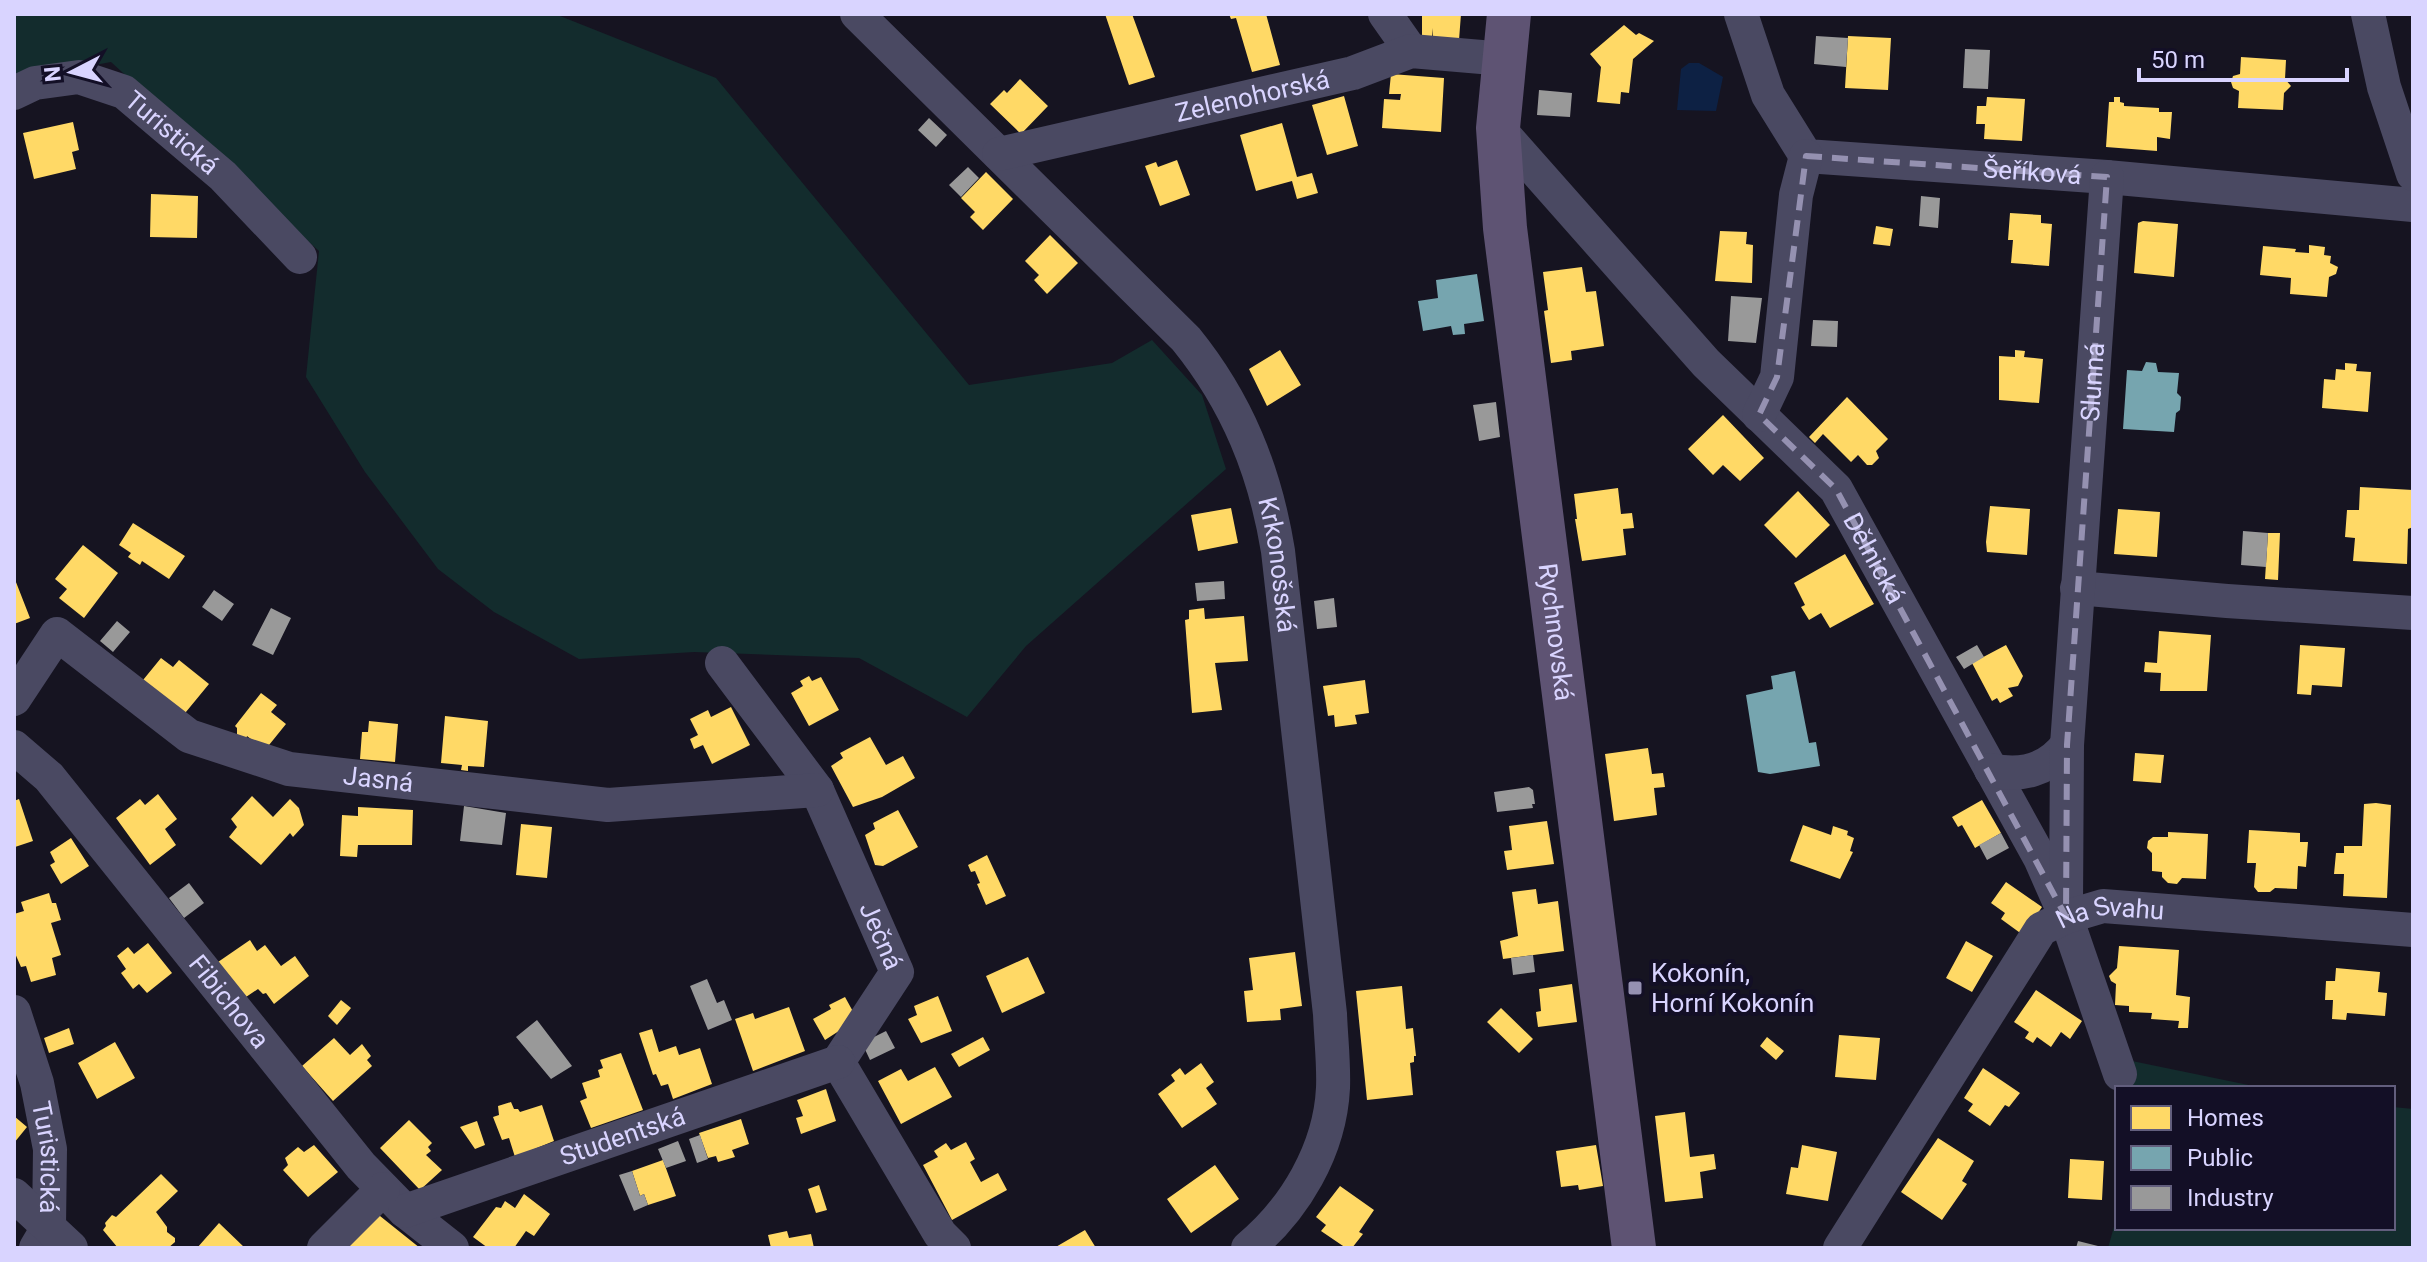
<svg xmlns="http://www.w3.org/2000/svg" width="2427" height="1262" viewBox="0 0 2427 1262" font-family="Roboto,sans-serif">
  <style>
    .green { fill: #132c2d }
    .water { fill: #0d2144 }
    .homes { fill: #ffd966 }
    .public { fill: #76a5af }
    .industry { fill: #999 }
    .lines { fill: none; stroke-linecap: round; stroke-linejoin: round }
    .minor { stroke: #4a4962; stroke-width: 34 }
    .major { stroke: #5e5373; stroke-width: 44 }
    .marked { fill: none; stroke: #9591b1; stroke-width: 6; stroke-dasharray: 16 10; stroke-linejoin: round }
    .poi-dot { fill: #9591b1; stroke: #130f26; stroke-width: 3 }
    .labels { text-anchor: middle; stroke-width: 8; stroke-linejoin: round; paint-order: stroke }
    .street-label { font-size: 26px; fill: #d9d4ff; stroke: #130f26 }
    .poi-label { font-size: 26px; fill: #d9d4ff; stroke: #130f26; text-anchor: start }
  </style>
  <rect width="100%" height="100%" fill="#161421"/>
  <!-- green -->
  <path class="green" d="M14,14H555L716,78L969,385L1112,363L1152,340L1202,395L1226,469L1026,646L967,717L859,658L694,652L579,659L494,612L438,569L365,472L306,377L319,251L111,62L14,80Z
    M2132,1061L2263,1088H2133Z
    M2393,1107L2413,1109V1248H2108L2117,1216V1228H2393Z"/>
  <!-- water -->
  <path class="water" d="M1689,63H1699L1723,77L1716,111L1677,110L1681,69Z"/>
  <!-- homes -->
  <path class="homes" d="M1105,14H1132L1155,77L1129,85Z
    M1229,14H1266L1280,65L1252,72L1236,18L1231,19Z
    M1422,14H1461L1459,40L1433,38L1432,28V37L1422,36Z
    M1624,25L1636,35L1639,33L1654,41L1633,59L1629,93L1621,92L1620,104L1597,102L1601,67L1590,54Z
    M1848,36L1891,38L1888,90L1845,88Z
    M2241,57L2286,60L2285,79L2291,86L2284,93L2283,110L2238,108L2239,91L2233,88L2231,82L2233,76L2240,74Z
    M1391,74L1444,78L1441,132L1382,128L1384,99L1400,100L1401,94H1389Z
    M1020,79L1048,106L1021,134L990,104L1004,90L1007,93Z
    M1344,96L1358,146L1327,155L1312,105Z
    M1987,97L2025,99L2022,141L1984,139L1985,124H1976L1977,106H1986Z
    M2114,97H2120V102L2124,103V106L2159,108V112H2172L2170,139L2157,137V151L2106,147L2109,102H2114Z
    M73,122L79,150L72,152L76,169L34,179L23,133Z
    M1282,123L1297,177L1312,173L1318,193L1297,199L1292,181L1256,191L1240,135Z
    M1177,160L1190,195L1160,206L1145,166L1156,162L1158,167Z
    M986,172L1013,199L983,230L970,217L975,212L961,198Z
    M151,194L198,196L197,238L150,237Z
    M2010,213L2041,215V223L2052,224L2049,266L2011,263L2013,240H2008Z
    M2143,221L2178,224L2174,277L2134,273L2138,223Z
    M1876,226L1893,229L1890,246L1873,244Z
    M1720,231L1747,232L1746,244L1753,245L1752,283L1715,281Z
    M1050,235L1078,263L1047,294L1034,280L1039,275L1025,261Z
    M2309,245L2325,247L2324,255L2331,256L2330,263L2338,267L2336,274L2329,277L2327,297L2290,294L2291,278L2260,275L2263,246L2296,249L2295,252L2309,253Z
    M1582,267L1586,292L1596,291L1604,346L1571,351L1572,360L1551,363L1544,311L1548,310L1543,272Z
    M1280,350L1301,385L1267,406L1249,369Z
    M2015,350L2025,351L2024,357L2043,359L2039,403L1999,400V356L2015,357Z
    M2345,363L2357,364L2356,371L2371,372L2368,412L2322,408L2324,379L2335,380L2336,369L2345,370Z
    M1847,397L1888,439L1876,451L1879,458L1872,465H1867L1858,455L1851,462L1823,434L1815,443L1809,437Z
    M1723,415L1764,458L1740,481L1723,465L1713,475L1688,449Z
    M2360,487L2413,490V527L2408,529L2407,564L2353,561L2355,538L2345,537L2347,510H2359Z
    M1618,488L1621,514L1632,513L1634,528L1623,529L1626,555L1582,561L1575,519H1577L1574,494Z
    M1798,491L1830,525L1796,558L1764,525Z
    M1990,506L2030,509L2027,555L1987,552L1986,542Z
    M1231,508L1238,543L1198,551L1191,515Z
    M2118,509L2160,512L2157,557L2114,554Z
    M133,523L185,556L169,579L142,561L140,565L128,557L131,553L119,545Z
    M2268,533H2280L2278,580L2265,579Z
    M83,545L118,573L84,618L59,598L67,589L55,579Z
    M1845,554L1874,604L1830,628L1821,613L1809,620L1801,607L1805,605L1794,583Z
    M14,577L30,618L14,624Z
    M1204,608L1205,619L1244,616L1248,661L1215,663L1222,710L1192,713L1185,620L1189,619V610Z
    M2159,631L2211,635L2207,691H2160L2161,673L2144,672L2145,662L2157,663Z
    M2006,645L2023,676L2018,686L2008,688L2013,696L2000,703L1997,698L1992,701L1972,663Z
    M2300,645L2345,648L2342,687L2312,685L2311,695L2297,694Z
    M161,658L173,667L179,660L209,684L181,718L139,685Z
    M809,676L812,681L821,677L839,710L809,726L791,693L803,686L800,681Z
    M1365,680L1369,713L1355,715L1357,724L1335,727L1334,715L1328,716L1323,686Z
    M261,693L277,705L271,712L286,724L265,750L247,736L246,739L237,735V728L235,726Z
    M731,707L750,745L712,764L703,745L694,749L690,739L698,735L690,719L708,710L711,717Z
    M445,716L488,721L484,767L468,766V771L461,770L462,765L441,763Z
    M369,721L398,724L395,762L360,759L362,732H368Z
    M870,737L886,765L903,756L915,778L882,797L853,807L831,766L843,758L840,753Z
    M1648,748L1652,774L1663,773L1665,787L1654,788L1657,815L1614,821L1605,754Z
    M2135,753L2164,755L2161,783L2133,781Z
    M158,794L177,819L165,829L176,845L150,865L116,818L140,799L145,805Z
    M252,796L273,817L290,799L299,808L304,825L293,837L290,833L261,865L229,837L237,827L231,819Z
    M19,799L33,841L15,847L14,801Z
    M1982,800L2001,833L1975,848L1962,825L1958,827L1952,817Z
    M2376,803L2391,805L2387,898L2343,896L2344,874H2334L2336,853H2344V846H2362L2364,804Z
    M358,807L413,810L412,845H358L357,857L340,856L342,815L358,816Z
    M898,810L918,847L883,866L875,865L865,835L875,829L873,823Z
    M1547,821L1554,864L1507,870L1504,851L1512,850L1509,826Z
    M521,824L552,827L547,878L516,875Z
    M1803,825L1831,835L1833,826L1848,831L1847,835L1854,838L1850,851L1853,852L1840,879L1790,861Z
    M2249,830L2300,833V842H2308L2306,867L2298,866L2297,889L2275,888L2270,892H2258L2254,887L2256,863H2247Z
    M2168,832L2208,834L2206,879L2182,878L2177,884L2168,883L2162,877V872L2152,871V853L2147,848L2148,841L2153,837H2168Z
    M71,838L89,866L61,884L50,865L55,862L50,852Z
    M987,855L1006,896L986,905L977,884L980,883L975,871L971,872L968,865Z
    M2006,882L2042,907L2023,935L2001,919L2005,913L1991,903Z
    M1536,889L1538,904L1558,901L1564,951L1503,959L1500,941L1518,936L1512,892Z
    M49,893L52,903H56L61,920L51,923L61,955L52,958L56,975L31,982L26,966L21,967L14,951V914L24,911L21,902Z
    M250,940L257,951L265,945L281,966L295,956L309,976L274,1004L266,993L263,994L258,989L243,999L218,962Z
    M1966,941L1993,956L1972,992L1946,978Z
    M148,943L172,973L147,993L139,984L133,989L121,973L126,969L117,956L128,947L134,954Z
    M2119,946L2179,950L2176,995L2190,997L2188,1028H2178L2179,1021L2151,1019L2152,1013L2129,1012V1006L2115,1005L2116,984L2111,981L2109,976L2117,968Z
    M1295,952L1302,1006L1280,1009L1281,1020L1247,1022L1244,991L1253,990L1249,958Z
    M1028,957L1045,993L1002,1013L986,976Z
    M2336,968L2380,972L2378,992L2387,993L2385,1016L2347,1013L2346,1020L2332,1019L2333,1000H2325L2326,981H2335Z
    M1572,984L1577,1022L1538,1027L1536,1012L1541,1011L1539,989Z
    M1402,986L1406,1029L1413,1028L1416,1056H1414V1062L1410,1063L1413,1095L1367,1100L1356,991Z
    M2036,990L2082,1021L2070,1039L2061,1032L2051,1047L2037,1037L2033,1043L2025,1038L2029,1032L2014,1022Z
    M938,996L952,1031L921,1043L908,1019L917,1015L914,1006Z
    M845,997L856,1017L842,1029L825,1040L813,1019L831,1009L829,1005Z
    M341,1000L351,1008L337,1025L328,1016Z
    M789,1007L805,1051L753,1071L735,1019L753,1013L755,1019Z
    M1501,1008L1533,1039L1519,1053L1487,1022Z
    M69,1028L74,1044L49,1053L44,1038Z
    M652,1029L659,1052L676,1046L679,1055L700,1048L712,1084L673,1099L668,1084L661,1086L656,1074L653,1075L639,1033Z
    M1839,1035L1880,1038L1876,1080L1835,1077Z
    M983,1037L990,1050L959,1067L951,1054Z
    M1767,1037L1784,1051L1776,1060L1760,1046Z
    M334,1038L350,1055L362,1044L371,1056L367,1060L372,1066L333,1101L302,1066Z
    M115,1042L135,1078L97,1099L78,1063Z
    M621,1053L643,1110L591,1128L580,1101L587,1098L582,1083L600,1077L598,1070L603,1068L600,1060Z
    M1201,1063L1214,1082L1206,1088L1217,1104L1182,1128L1158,1094L1175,1081L1171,1075L1180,1068L1185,1075Z
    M935,1067L952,1097L901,1124L878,1081L901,1069L908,1081Z
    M1983,1068L2020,1093L2009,1107L2005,1105L1990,1126L1968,1111L1973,1104L1964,1098Z
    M826,1089L836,1121L801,1134L796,1118L803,1116L797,1100Z
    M511,1102L514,1109H518L520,1112L542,1105L554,1141L515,1157L509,1138L502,1140L493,1117L499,1115L498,1106Z
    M1685,1112L1690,1157L1714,1154L1716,1169L1700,1172L1703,1198L1665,1202L1655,1116Z
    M14,1116L27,1127L14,1143Z
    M741,1119L749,1144L732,1150L735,1157L718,1162L716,1156L708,1158L699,1133Z
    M409,1120L432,1143L428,1147L431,1151L426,1155L442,1170L420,1190L380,1148Z
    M477,1121L485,1145L475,1149L460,1127Z
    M1938,1138L1974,1161L1962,1181L1967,1184L1942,1220L1901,1192Z
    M966,1142L975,1159L970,1162L981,1182L998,1173L1007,1190L952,1220L923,1165L938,1157L934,1151L946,1143L951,1150Z
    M314,1145L338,1172L308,1197L283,1170L288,1165L285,1158L298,1147L304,1152Z
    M1596,1145L1603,1186L1579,1190L1578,1185L1561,1187L1556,1151Z
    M1802,1145L1837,1152L1828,1201L1786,1194L1791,1167L1798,1168Z
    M2070,1159L2104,1161L2102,1200L2068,1198Z
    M663,1160L676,1196L648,1205L644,1194L640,1196L632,1171Z
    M1215,1165L1239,1199L1191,1233L1167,1199Z
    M161,1174L178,1191L156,1212L167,1227V1232L175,1238V1242L168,1248H118L103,1230L106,1226L105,1223L112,1215L116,1217Z
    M819,1185L827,1210L816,1213L808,1189Z
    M1340,1186L1374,1210L1359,1232L1363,1234L1352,1248H1346L1321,1231L1326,1225L1316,1217Z
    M524,1194L550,1214L534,1236L526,1231L514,1248H488L473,1237L496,1207L501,1208L505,1201L515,1208Z
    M375,1212L420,1248H340Z
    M219,1223L245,1248H197Z
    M1085,1230L1096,1248H1054Z
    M787,1231L789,1238L811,1234L814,1248H771L768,1235Z"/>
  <!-- public -->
  <path class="public" d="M1477,274L1484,321L1464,324L1465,334L1453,335L1451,326L1423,331L1418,301L1438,298L1436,280Z
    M2146,362L2156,363L2158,372L2179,373L2177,393L2181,397L2180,410L2176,413L2174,432L2123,429L2127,370L2142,371Z
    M1795,671L1809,743L1816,742L1820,766L1770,774L1758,772L1746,695L1773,689L1771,676Z"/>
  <!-- industry -->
  <path class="industry" d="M1816,36L1848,38L1846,67L1814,64Z
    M1965,49L1990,50L1988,89L1963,88Z
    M1539,90L1572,93L1570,117L1537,115Z
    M929,118L947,135L936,147L918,130Z
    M968,167L979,178L961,197L949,185Z
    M1921,196L1940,198L1938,228L1919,226Z
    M1731,296L1762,298L1756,343L1728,341Z
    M1813,320L1838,321L1837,347L1811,346Z
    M1496,402L1500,437L1479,441L1473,405Z
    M2243,531L2268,533L2266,567L2241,565Z
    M1224,581L1225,599L1197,601L1195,583Z
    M214,590L234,604L222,621L202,607Z
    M1334,598L1337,627L1317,629L1314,601Z
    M271,608L291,618L273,655L252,645Z
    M117,621L130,632L113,652L100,641Z
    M1977,645L1984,657L1964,669L1956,657Z
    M1529,787L1533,790L1535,804H1532L1533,808L1497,812L1494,792Z
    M464,806L506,813L502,845L460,841Z
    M2001,833L2009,848L1987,860L1979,845Z
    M189,883L204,903L184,918L169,898Z
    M1533,955L1535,972L1513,975L1511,958Z
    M707,979L717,1003L724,1000L732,1020L708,1030L690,986Z
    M537,1020L572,1066L551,1079L516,1037Z
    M886,1031L895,1048L870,1060L862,1043Z
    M700,1135L708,1159L697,1163L689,1139Z
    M678,1141L686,1161L666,1168L658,1149Z
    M632,1171L640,1196L644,1194L648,1205L634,1211L619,1175Z
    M2078,1241L2102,1247V1248H2076Z"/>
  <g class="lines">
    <!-- minor -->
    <g class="minor">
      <path id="s1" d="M857,14L1186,339C1237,402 1265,471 1278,551L1330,1014C1331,1039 1334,1064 1333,1088C1330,1150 1295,1209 1248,1248"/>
      <path d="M1385,14L1411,51"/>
      <path id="s2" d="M1741,14L1768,95L1806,156L2107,177L2413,205"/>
      <path d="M2368,14L2384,87L2413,174"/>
      <path id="s3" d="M14,93L35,83L79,77L124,92L223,176L300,257"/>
      <path id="s4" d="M1498,128L1706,363L1836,489L2040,858L2066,917L2120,1074"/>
      <path id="s5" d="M999,154L1353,73L1411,51L1505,59"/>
      <path d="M1759,415L1777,377L1796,195L1806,156"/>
      <path d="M2077,588L2227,601L2413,613"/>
      <path id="s6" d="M722,663L817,790L897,972L838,1062"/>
      <path id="s7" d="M14,699L57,634L189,736L289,769L608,805L817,790"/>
      <path id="s8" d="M14,747L49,777L361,1166L405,1211L452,1248"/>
      <path d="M1991,770C2021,777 2048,770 2067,745"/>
      <path id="s9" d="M2066,905L2067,745L2107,177"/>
      <path id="s10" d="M14,1012L37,1083L50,1149L49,1226L36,1248"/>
      <path d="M838,1062L940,1234L954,1248"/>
      <path d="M14,1195L71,1248"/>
      <path id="s11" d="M405,1211L838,1062"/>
      <path d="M324,1248L383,1189"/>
      <path id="s12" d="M1840,1248L2041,929L2066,917L2103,906L2413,930"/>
    </g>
    <!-- major -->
    <path class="major" id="s13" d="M1509,14L1498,128L1505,228L1634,1248"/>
  </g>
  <!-- marked area -->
  <path class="marked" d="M1806,156L2107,177L2067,745L2066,917L1836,489L1759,415L1777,377Z"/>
  <!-- markers -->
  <rect class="poi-dot" x="1627" y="980" width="16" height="16" rx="4"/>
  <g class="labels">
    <!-- street labels -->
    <g class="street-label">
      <text dy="9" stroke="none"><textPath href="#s5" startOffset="260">Zelenohorská</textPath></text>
      <text dy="9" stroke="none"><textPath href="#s3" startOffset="178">Turistická</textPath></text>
      <text dy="9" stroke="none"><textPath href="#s2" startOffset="384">Šeříková</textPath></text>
      <text dy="9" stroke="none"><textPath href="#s9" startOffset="524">Slunná</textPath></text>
      <text dy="9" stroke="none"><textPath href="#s4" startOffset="574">Dělnická</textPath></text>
      <text dy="9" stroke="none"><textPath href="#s1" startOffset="710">Krkonošská</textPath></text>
      <text dy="9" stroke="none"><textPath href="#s13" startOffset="622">Rychnovská</textPath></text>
      <text dy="9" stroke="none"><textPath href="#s7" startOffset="440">Jasná</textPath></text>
      <text dy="9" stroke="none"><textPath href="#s12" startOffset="450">Na Svahu</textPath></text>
      <text dy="9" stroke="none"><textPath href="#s6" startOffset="318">Ječná</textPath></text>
      <text dy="9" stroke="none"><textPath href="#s8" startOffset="334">Fibichova</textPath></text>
      <text dy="9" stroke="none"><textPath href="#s11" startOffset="230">Studentská</textPath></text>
      <text dy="9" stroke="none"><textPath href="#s10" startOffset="150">Turistická</textPath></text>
    </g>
    <!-- poi labels -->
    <g class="poi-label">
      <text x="1651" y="982">Kokonín,<tspan x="1651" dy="30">Horní Kokonín</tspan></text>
    </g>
  </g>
  <!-- border -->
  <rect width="2427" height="1262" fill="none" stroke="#d9d4ff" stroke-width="32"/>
  <!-- legend -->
  <rect x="2115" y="1086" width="280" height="144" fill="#130f26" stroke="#625e7d" stroke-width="2"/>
  <rect x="2131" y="1106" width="40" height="24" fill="#ffd966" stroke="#625e7d" stroke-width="2"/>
  <text x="2187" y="1126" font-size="24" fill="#d9d4ff">Homes</text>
  <rect x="2131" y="1146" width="40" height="24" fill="#76a5af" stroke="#625e7d" stroke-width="2"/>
  <text x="2187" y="1166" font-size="24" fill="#d9d4ff">Public</text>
  <rect x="2131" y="1186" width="40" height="24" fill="#999999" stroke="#625e7d" stroke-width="2"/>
  <text x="2187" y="1206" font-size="24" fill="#d9d4ff">Industry</text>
  <!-- north arrow -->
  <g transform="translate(72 72) rotate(264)" stroke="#130f26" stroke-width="6" paint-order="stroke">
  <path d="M0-6L14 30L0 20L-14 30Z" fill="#d9d4ff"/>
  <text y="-12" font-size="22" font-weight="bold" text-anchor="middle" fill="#d9d4ff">N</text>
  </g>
  <!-- scale -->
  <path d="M2139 68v12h208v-12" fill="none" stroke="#d9d4ff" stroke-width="4"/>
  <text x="2151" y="68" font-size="24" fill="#d9d4ff" stroke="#130f26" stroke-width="6" paint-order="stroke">50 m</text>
</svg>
